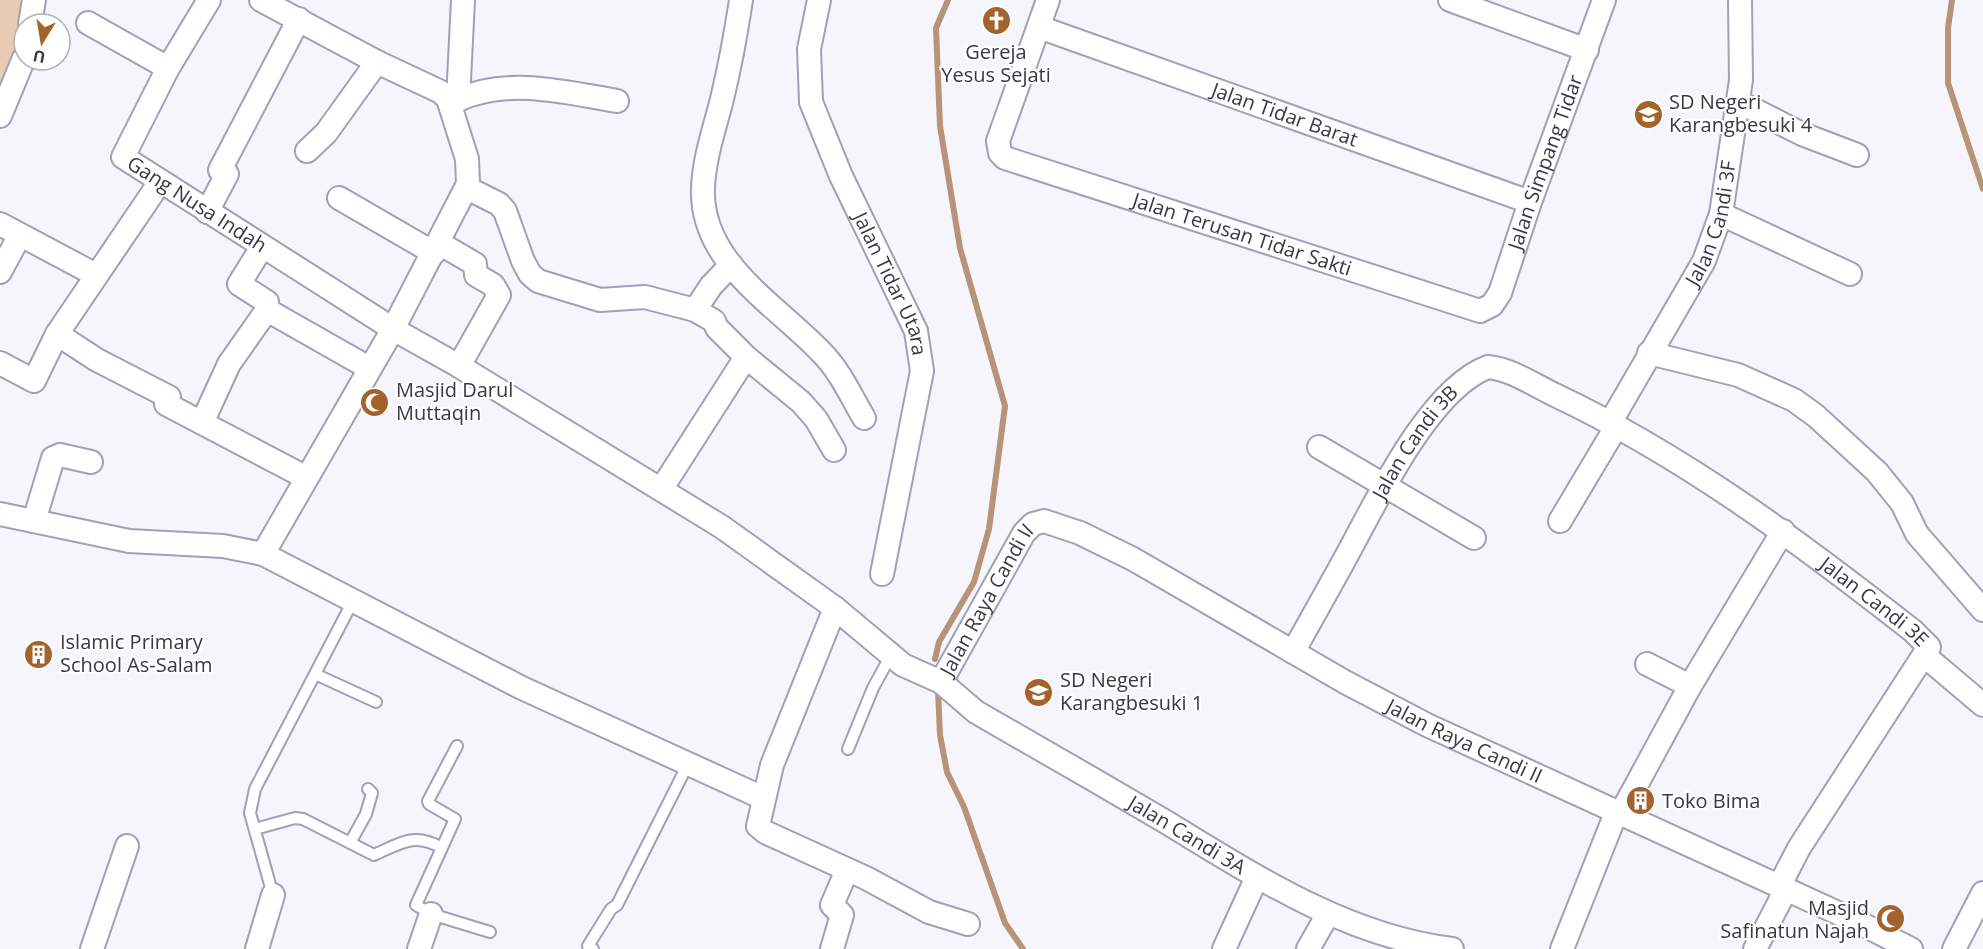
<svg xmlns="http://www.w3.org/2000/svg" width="1983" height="949" viewBox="0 0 1983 949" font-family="'Open Sans',sans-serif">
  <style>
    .green { fill: #e9cab3 }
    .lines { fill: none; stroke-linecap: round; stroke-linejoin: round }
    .stream { stroke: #b79378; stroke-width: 6 }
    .service-casing { stroke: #a29fba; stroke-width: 14 }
    .minor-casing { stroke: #a29fba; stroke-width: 26 }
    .service { stroke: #fff; stroke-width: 10 }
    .minor { stroke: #fff; stroke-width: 22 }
    .labels { text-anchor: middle; stroke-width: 4.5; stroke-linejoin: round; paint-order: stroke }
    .poi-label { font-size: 20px; fill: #393843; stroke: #fff; text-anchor: start }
    .street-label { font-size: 20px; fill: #393843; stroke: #fff }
  </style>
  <rect width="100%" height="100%" fill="#f5f5fb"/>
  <!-- green -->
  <path class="green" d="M0,0H27L8,83L0,101Z"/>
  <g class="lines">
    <!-- stream -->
    <path class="stream" d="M1952,0L1948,28V83L1983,189
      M935,659L939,642L974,582L989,529L1005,406L960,248L940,126L936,28L948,0
      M938,690L940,735L947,772L964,807L1005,923L1023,949"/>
    <defs>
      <path id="service" d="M315,674L376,702
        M457,746L428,801L429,804L455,819L416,905L431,914L490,932
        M848,749L873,688L891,655
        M255,829L295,818L303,819L374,855C401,843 414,832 442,848
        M350,843L366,814L372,793L368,789
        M273,895L250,813L255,789L354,599
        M593,949L588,946L611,909L617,905L688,764"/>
      <g id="minor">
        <path id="s1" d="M209,0L168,68L123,157L393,329L263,554L522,688L763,798"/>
        <path id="s2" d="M261,0L377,62L441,92L448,99L467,159L468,184L393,329L459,366L722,527L835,608L903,665L941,682L976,712C1039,748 1103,785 1166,822C1255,876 1346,936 1452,949"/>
        <path d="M741,0C736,33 730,66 722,99C715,127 704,158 703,188C700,263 777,305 822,353C840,371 851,396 864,418"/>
        <path id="s3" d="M819,0L809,49L811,102L841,176L916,331L922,371L882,574"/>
        <path id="s4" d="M1048,0L998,141L1000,153L1005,158L1480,311L1492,305L1500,293L1530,202L1604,0"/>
        <path d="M1450,0L1587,50"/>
        <path d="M88,23L168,68"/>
        <path d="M30,24L34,0"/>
        <path id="s5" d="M1039,27L1530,202"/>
        <path d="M448,99L458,100L463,0"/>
        <path d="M458,100C507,77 565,92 617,101"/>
        <path d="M1739,102L1802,134L1857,155"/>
        <path d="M0,116L24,58"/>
        <path d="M307,151L326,133L377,62"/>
        <path d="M467,188L499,204L505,211L523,261L530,274L538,281L600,300L645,297L695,310L714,321L717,328L746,357L662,488"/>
        <path d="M339,198L434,253"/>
        <path d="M207,212L227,174L220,170L299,19"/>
        <path d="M1721,214L1850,274"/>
        <path d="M0,224L96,275"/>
        <path d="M439,243L475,264L476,275L493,285L499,295L459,366"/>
        <path d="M262,247L239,284L267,302V310L369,368"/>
        <path d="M0,272L20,235"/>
        <path d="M695,310L711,286L731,265"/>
        <path d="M57,334L97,360L169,397L166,404L305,477"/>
        <path d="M1649,353L1738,375L1794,400L1816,416L1877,472L1902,503L1917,534L1983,610"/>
        <path d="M746,357L801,402L816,419L834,450"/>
        <path d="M0,363L34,381L57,334L160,182"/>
        <path d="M202,423L229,364L267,310"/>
        <path id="s6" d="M1610,423L1704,261L1721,214L1741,80L1740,0"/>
        <path d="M1319,447L1474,538"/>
        <path d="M0,514L129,541L223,546L263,554"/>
        <path d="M34,521L53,458L60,455L91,462"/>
        <path d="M1560,521L1616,427"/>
        <path d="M835,608L772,765L758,826L765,832L866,878L929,912L968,924"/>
        <path id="s7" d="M1293,652C1311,620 1329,588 1347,555C1376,502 1429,389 1488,367C1511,369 1534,385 1555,395C1684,456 1801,543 1913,631L1929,647L1799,848L1783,879L1781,899L1755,949"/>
        <path d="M1925,656L1983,705"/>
        <path d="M1647,664L1690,686"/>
        <path id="s8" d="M941,682L1024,533L1033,524L1044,521L1080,533L1133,559L1345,682L1427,725L1862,924L1911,949"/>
        <path d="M1620,815L1690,686L1783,531"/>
        <path d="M92,949L127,846"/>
        <path d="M257,949L273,895"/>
        <path d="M419,949L431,914"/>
        <path d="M832,949L842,915L832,905L847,870"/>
        <path d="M1224,949L1257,877"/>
        <path d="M1308,949L1328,914"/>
        <path d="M1562,949L1616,813"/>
        <path d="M1954,949L1983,893"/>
      </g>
    </defs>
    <!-- service casing -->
    <use href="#service" class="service-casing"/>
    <!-- minor casing -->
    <use href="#minor" class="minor-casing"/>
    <!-- service -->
    <use href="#service" class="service"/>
    <!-- minor -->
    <use href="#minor" class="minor"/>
  </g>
  <!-- icons -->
  <defs>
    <symbol id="church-disc" viewBox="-11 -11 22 22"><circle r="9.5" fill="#a3632d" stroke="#fff"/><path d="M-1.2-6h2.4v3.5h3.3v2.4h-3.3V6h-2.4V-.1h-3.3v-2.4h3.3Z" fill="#fff"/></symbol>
    <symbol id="school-disc" viewBox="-11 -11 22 22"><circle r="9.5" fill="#a3632d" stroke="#fff"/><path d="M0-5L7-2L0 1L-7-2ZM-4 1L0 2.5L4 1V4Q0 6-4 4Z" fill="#fff"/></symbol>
    <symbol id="mosque-disc" viewBox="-11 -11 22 22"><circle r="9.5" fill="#a3632d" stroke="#fff"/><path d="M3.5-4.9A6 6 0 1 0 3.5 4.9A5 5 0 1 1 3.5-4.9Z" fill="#fff"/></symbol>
    <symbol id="building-disc" viewBox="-11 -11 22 22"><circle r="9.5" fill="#a3632d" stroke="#fff"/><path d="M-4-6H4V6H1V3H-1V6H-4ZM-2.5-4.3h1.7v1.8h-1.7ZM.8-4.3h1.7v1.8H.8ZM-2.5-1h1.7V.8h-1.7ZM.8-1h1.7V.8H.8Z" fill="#fff"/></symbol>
  </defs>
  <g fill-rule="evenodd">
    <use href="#church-disc" x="980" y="4" width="33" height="33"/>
    <use href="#school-disc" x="1632" y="98" width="33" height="33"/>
    <use href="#mosque-disc" x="358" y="386" width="33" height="33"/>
    <use href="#building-disc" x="22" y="638" width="33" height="33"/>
    <use href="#school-disc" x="1022" y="676" width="33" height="33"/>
    <use href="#building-disc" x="1624" y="784" width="33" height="33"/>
    <use href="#mosque-disc" x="1874" y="902" width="33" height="33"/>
  </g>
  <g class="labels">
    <!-- poi labels -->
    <g class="poi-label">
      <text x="996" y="59" text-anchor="middle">Gereja<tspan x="996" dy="23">Yesus Sejati</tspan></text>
      <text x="1669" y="109">SD Negeri<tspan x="1669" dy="23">Karangbesuki 4</tspan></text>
      <text x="396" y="397">Masjid Darul<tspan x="396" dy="23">Muttaqin</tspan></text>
      <text x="60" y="649">Islamic Primary<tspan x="60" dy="23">School As-Salam</tspan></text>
      <text x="1060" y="687">SD Negeri<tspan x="1060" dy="23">Karangbesuki 1</tspan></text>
      <text x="1662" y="808">Toko Bima</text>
      <text x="1869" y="915" text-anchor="end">Masjid<tspan x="1869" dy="23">Safinatun Najah</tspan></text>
    </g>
    <!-- street labels -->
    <g class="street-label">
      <text dy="7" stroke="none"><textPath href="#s5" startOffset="261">Jalan Tidar Barat</textPath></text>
      <text dy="7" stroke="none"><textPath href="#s4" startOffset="834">Jalan Simpang Tidar</textPath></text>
      <text dy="7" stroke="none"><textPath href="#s1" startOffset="267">Gang Nusa Indah</textPath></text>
      <text dy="7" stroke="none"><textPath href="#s6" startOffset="226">Jalan Candi 3F</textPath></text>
      <text dy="7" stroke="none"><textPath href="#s4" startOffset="418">Jalan Terusan Tidar Sakti</textPath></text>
      <text dy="7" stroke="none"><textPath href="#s3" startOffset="302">Jalan Tidar Utara</textPath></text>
      <text dy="7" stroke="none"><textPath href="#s7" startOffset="243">Jalan Candi 3B</textPath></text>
      <text dy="7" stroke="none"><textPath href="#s8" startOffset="94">Jalan Raya Candi II</textPath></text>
      <text dy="7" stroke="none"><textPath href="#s7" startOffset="804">Jalan Candi 3E</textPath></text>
      <text dy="7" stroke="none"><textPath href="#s8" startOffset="670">Jalan Raya Candi II</textPath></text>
      <text dy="7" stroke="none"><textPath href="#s2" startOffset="1407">Jalan Candi 3A</textPath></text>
    </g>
  </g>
  <!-- north arrow -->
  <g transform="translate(42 42) rotate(191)"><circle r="28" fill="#ffffff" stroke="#b0afb4" stroke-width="1.5"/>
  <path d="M0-4.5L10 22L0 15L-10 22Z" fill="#a3632d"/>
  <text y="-9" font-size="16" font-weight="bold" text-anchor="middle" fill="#393843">U</text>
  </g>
</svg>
